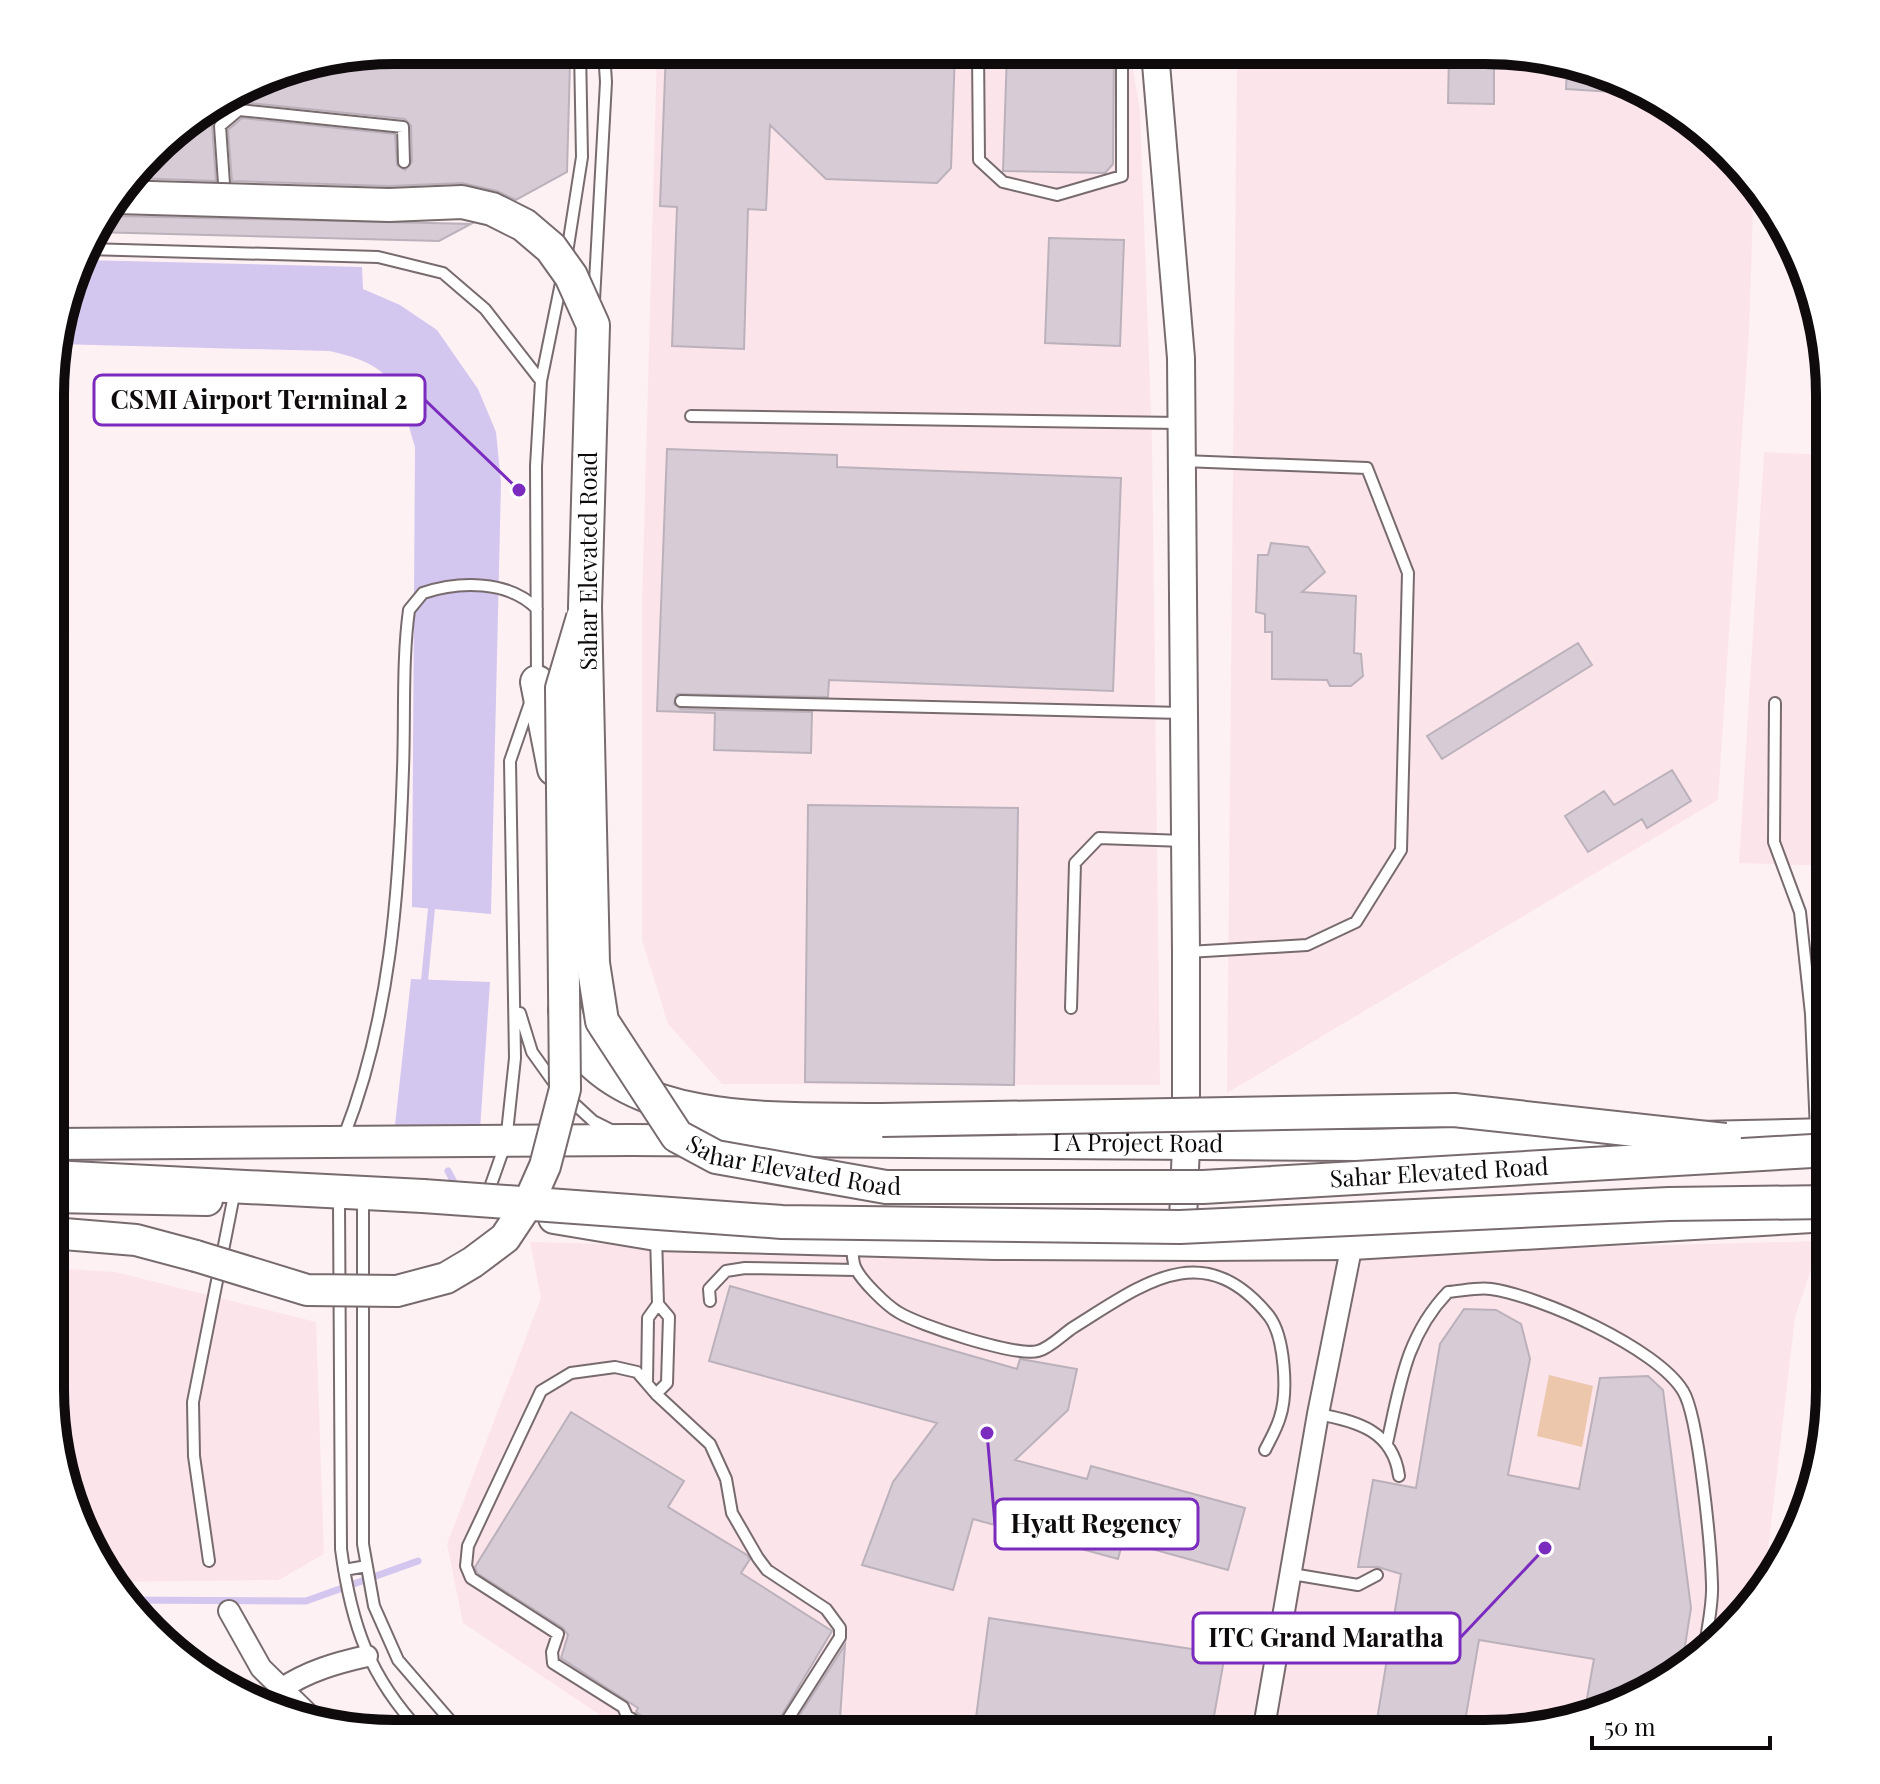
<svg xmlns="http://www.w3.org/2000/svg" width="1880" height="1784" viewBox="0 0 1880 1784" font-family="'Playfair Display',serif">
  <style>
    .built { fill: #fce4eb }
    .green { fill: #edc7ab }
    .water { fill: #d3c6ef }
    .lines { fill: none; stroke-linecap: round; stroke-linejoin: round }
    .stream { stroke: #d3c6ef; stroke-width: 7 }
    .building { fill: #d7ccd6; stroke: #bbb1ba; stroke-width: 2 }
    .service-casing { stroke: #786b6e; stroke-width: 14 }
    .minor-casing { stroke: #786b6e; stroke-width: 24 }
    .tertiary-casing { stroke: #786b6e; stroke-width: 30 }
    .secondary-casing { stroke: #786b6e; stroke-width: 34 }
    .primary-casing { stroke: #786b6e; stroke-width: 36 }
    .service { stroke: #fff; stroke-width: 10 }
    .minor { stroke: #fff; stroke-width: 20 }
    .tertiary { stroke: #fff; stroke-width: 26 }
    .secondary { stroke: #fff; stroke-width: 30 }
    .primary { stroke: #fff; stroke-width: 32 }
    .secondary-bridge-casing { stroke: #786b6e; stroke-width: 34; stroke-linecap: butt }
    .primary-bridge-casing { stroke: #786b6e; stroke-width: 36; stroke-linecap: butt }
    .secondary-bridge { stroke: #fff; stroke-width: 30 }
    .primary-bridge { stroke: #fff; stroke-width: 32 }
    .labels { text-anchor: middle; stroke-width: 8; stroke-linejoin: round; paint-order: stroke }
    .street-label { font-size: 24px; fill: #0f0b0c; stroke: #fff }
    .rim { fill: none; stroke: #0f0b0c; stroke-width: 10 }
    .leader { fill: none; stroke: #7b2cbf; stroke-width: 3 }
    .callout-dot { fill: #7b2cbf; stroke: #fff; stroke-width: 3 }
    .callout { fill: #fff; stroke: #7b2cbf; stroke-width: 3 }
    .callout-label { font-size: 26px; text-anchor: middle; font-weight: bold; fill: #0f0b0c }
  </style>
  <rect width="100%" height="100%" fill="#fef1f4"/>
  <!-- built -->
  <path class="built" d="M657,51L1130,52L1140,111L1152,441L1160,1085L722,1084L668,1024L642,940V604Z
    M1237,52L1529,53L1657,96L1754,181L1749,331L1718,800L1227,1093Z
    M1764,452L1829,455V866L1739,863Z
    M1821,1241L1795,1317L1765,1577L1695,1662L1616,1708L1507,1733H627L463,1623L447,1544L541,1298L530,1242L1172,1258Z
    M51,1268L115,1272L316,1322L324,1554L279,1580L112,1582L76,1520L51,1411Z"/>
  <!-- green -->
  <path class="green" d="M1549,1375L1593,1386L1582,1447L1537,1436Z"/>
  <!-- water -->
  <path class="water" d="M82,260L362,267L363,289L400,305L437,330L478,389L496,432L501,483L491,914L412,907L415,447C398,387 396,365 329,351L56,344L57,328Z
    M411,979L490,982L480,1130L395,1125Z"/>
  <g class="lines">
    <!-- stream -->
    <path class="stream" d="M424,986L432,903
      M448,1171L457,1188
      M122,1600L306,1601L418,1561"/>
  </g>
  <!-- building -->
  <path class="building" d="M666,51L806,54V51H955L951,168L937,183L826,179L770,125L766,210L748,209L744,349L672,346L677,207L660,206Z
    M1007,52H1114L1113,164L1105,173L1003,171Z
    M1449,53H1494V104L1448,103Z
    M346,58L570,63L567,172L516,200L497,191L462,183L389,186L232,181L228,130L242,118L395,134L397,165L405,170L412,162L411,126L405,119L239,102L212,124L216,181L132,178L168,135L284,68Z
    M1567,66L1630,87L1629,93L1566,89Z
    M105,212L116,216L471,224L439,241L93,232Z
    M1049,238L1124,240L1120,346L1045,343Z
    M667,449L837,455V467L1121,478L1113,691L829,680L828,697L677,694L674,704L681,709L812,712L811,753L714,750L715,713L657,711Z
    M1271,543L1308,547L1325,572L1302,592L1356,596L1354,653L1361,654L1363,676L1351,686H1330L1327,680L1272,679V632H1265V614L1256,612L1258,555H1268Z
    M1578,643L1592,665L1442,759L1427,736Z
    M1672,770L1691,801L1647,828L1642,819L1588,852L1565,816L1604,791L1614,805Z
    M808,805L1018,808L1014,1085L805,1082Z
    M730,1286L1017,1369L1020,1359L1077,1369L1068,1410L1015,1460L1087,1479L1091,1466L1245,1508L1228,1570L1123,1541L1118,1559L973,1519L953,1590L862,1565L893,1482L937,1423L709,1361Z
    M1464,1309L1496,1310L1521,1324L1530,1359L1508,1475L1579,1489L1600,1378L1648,1376L1663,1390L1691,1608L1681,1671L1616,1708L1584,1715L1594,1659L1479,1640L1463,1733L1375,1732L1401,1574L1378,1567H1358L1373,1480L1416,1488L1440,1344Z
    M571,1412L684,1481L668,1507L747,1555L750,1559L741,1573L832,1631L771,1733H662L658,1726L636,1712L638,1708L561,1658L568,1635L563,1628L477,1573L475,1567Z
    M989,1618L1225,1654L1211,1733H974Z
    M845,1645L839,1733H788Z"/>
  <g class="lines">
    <defs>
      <path id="service" d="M978,51L979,160L1003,182L1057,195L1122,176V52
        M225,198L220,126L239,110L403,127L404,162
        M86,249L378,257L443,273L485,309L541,381
        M566,259L582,157L580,50
        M594,300L606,82L604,51
        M691,416L1180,423
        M1183,461L1367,468L1408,573L1401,850L1356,922L1307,945L1188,952
        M537,680L536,466L541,381L562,278
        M681,701L1182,713
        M1775,703L1774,842L1800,912L1811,1014L1816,1131
        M1071,1008L1075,863L1099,838L1184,841
        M520,1013L532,1052L557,1087
        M568,1098L593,1121L613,1131
        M344,1136C390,1019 399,894 403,769C405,717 402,661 409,610L423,593C459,581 509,580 537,609
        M487,1196L506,1142L515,1058L510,761L530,703
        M339,1203L341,1549C351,1624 369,1677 422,1733
        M363,1204V1544L374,1606L398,1660L461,1733
        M852,1245C853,1252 852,1262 856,1269C862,1281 886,1305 898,1312C918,1325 1016,1357 1038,1351C1050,1348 1063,1334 1074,1327C1143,1284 1204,1235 1269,1316C1285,1337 1288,1393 1280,1417C1277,1428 1270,1440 1265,1450
        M710,1301L709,1289L726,1271L745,1268L856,1270
        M647,1383L648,1318L658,1304L656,1236
        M656,1394L710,1444L726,1479L732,1513L758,1558L767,1570L826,1609L840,1628V1637L779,1733
        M1318,1414C1357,1421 1393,1431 1399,1476
        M1387,1443C1400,1385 1406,1336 1448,1292C1462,1291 1478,1287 1491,1289C1540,1296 1657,1348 1683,1391C1699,1416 1711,1549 1712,1584C1713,1606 1707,1630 1704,1651
        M209,1561L194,1456L193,1402L233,1200
        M344,1570L367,1566
        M1292,1574L1358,1585L1377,1575
        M654,1733L627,1716L623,1707L553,1663L552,1652L558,1634L471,1578L466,1566L468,1546L541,1391L571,1373L615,1367L637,1372L656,1394L667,1383L669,1317L658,1304"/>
      <path id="minor" d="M229,1611L261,1668L311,1717
        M281,1689C308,1671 336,1663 367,1656
        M1263,1733L1318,1414L1352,1244"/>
      <path id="tertiary" d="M1155,52L1181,358L1186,952V1145L1182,1245"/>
      <g id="secondary">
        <path d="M1699,1137L1829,1134"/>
        <path id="s1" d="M52,1144L631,1140L1360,1145L1619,1139"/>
        <path d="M52,1197L207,1200"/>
        <path d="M554,1218L656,1235L995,1244L1203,1245L1352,1244L1829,1216"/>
        <path d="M52,1233L136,1240L196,1256"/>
      </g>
      <path id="primary" d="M537,682L554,769
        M565,1010C569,1022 572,1040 581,1050C645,1129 790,1118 882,1120
        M52,1177L423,1196"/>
    </defs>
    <!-- service casing -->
    <use href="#service" class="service-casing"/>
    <!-- minor casing -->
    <use href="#minor" class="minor-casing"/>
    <!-- tertiary casing -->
    <use href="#tertiary" class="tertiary-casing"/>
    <!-- secondary casing -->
    <use href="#secondary" class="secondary-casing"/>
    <!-- primary casing -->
    <use href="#primary" class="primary-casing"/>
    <!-- service -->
    <use href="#service" class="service"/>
    <!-- minor -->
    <use href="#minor" class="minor"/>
    <!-- tertiary -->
    <use href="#tertiary" class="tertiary"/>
    <!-- secondary -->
    <use href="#secondary" class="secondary"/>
    <!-- primary -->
    <use href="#primary" class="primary"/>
    <defs>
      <path id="secondary-bridge" d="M196,1256L307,1290L397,1291L446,1278L473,1262L505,1238L529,1202L545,1166L565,1089L561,688L582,617"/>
      <g id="primary-bridge">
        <path id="s2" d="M117,197L389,205L462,202L492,209L524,225L551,248L571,276L593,325L585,607L593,963L602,1021L677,1136L716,1157L886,1187H1203L1829,1150"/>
        <path d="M882,1120L1454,1110L1725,1140"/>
        <path d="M423,1196L782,1222L1180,1227L1669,1204L1829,1202"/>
      </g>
    </defs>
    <!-- secondary-bridge casing -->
    <use href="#secondary-bridge" class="secondary-bridge-casing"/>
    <!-- primary-bridge casing -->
    <use href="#primary-bridge" class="primary-bridge-casing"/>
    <!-- secondary-bridge -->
    <use href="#secondary-bridge" class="secondary-bridge"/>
    <!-- primary-bridge -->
    <use href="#primary-bridge" class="primary-bridge"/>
  </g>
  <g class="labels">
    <!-- street labels -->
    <g class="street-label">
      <text transform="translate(589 561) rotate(-90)" y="8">Sahar Elevated Road</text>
      <text dy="8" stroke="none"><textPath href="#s1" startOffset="1086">I A Project Road</textPath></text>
      <text dy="8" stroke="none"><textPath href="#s2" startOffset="1492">Sahar Elevated Road</textPath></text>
      <text dy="8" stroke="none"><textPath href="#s2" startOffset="2140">Sahar Elevated Road</textPath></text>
    </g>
  </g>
  <!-- crop -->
  <path d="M0 0H1880V1784H0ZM395 64H1485A331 331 0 0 1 1816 395V1389A331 331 0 0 1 1485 1720H395A331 331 0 0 1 64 1389V395A331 331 0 0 1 395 64Z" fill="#fff" fill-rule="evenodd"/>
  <path class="rim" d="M395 64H1485A331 331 0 0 1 1816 395V1389A331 331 0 0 1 1485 1720H395A331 331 0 0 1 64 1389V395A331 331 0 0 1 395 64Z"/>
  <!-- callouts -->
  <path class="leader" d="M519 490L425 400M987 1433L995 1524M1545 1548L1460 1638"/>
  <g class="callout-dot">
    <circle cx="519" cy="490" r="8"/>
    <circle cx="987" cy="1433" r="8"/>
    <circle cx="1545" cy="1548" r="8"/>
  </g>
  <g class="callout">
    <rect x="94" y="375" width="331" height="50" rx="8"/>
    <rect x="995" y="1499" width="203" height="50" rx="8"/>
    <rect x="1193" y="1613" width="267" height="50" rx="8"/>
  </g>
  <g class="callout-label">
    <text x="259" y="409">CSMI Airport Terminal 2</text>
    <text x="1096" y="1533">Hyatt Regency</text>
    <text x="1326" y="1647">ITC Grand Maratha</text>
  </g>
  <!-- scale -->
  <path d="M1592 1736v12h178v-12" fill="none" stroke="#0f0b0c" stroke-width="4"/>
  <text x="1604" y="1736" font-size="24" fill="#0f0b0c" stroke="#ffffff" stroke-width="6" paint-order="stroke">50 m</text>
</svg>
